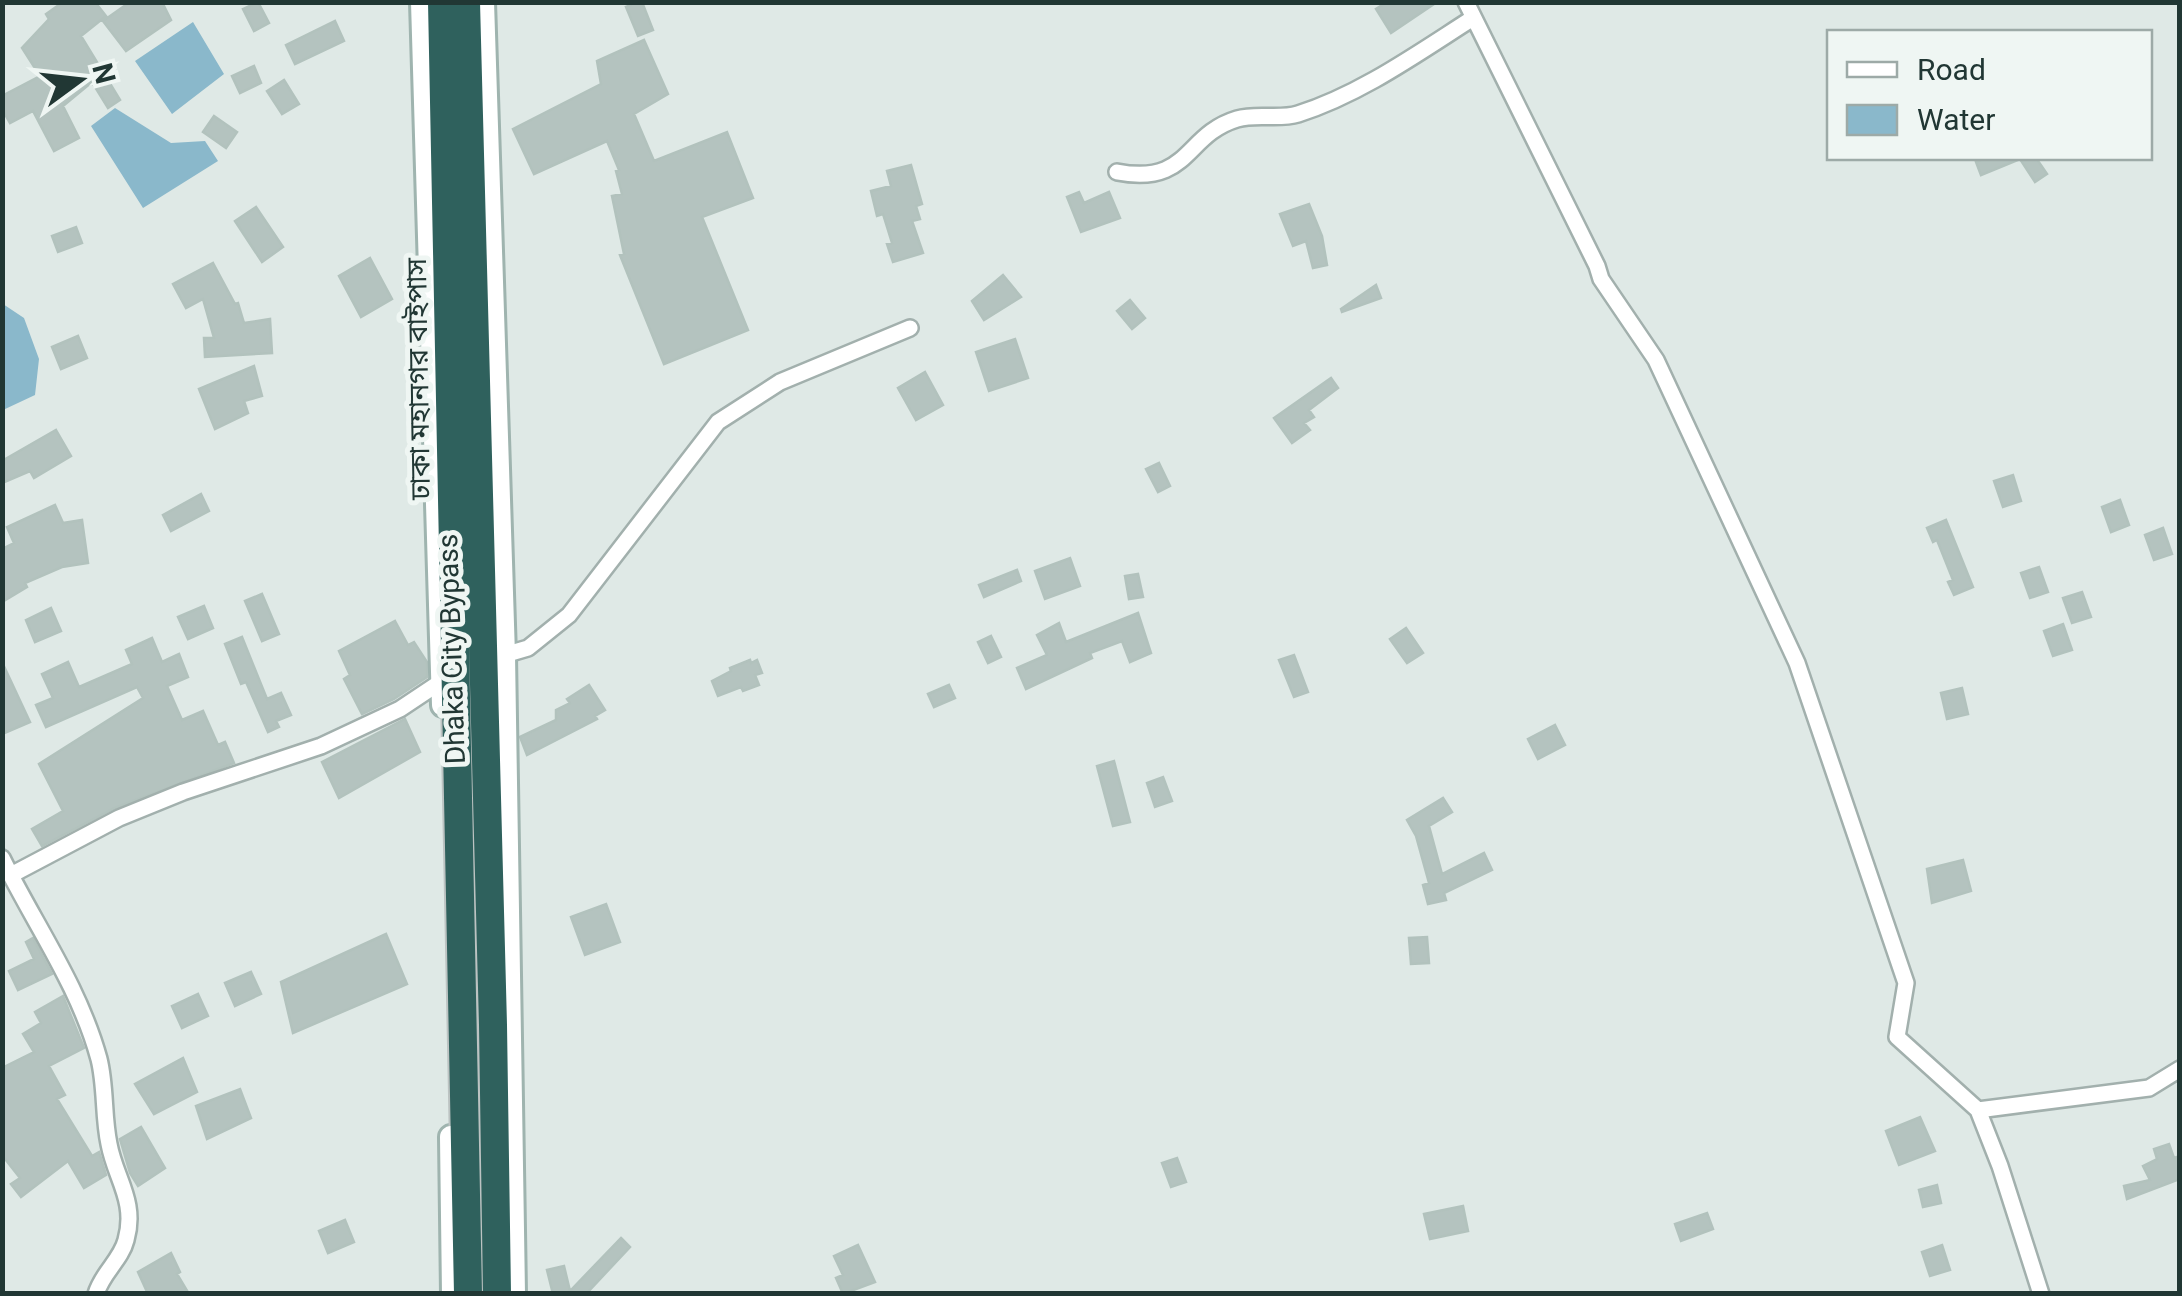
<svg xmlns="http://www.w3.org/2000/svg" width="2182" height="1296" viewBox="0 0 2182 1296" font-family="Roboto,'Noto Sans Bengali',sans-serif">
  <style>
    .water { fill: #8ab8cb }
    .building { fill: #b4c3bf; stroke: #b2c2bd; stroke-width: 2.5 }
    .lines { fill: none; stroke-linecap: round; stroke-linejoin: round }
    .street-casing { stroke: #a2b0ad; stroke-width: 20 }
    .secondary-casing { stroke: #9fb4af; stroke-width: 28 }
    .highway-casing { stroke: #bcc3c2; stroke-width: 32 }
    .street { stroke: #fff; stroke-width: 15 }
    .secondary { stroke: #fff; stroke-width: 22 }
    .highway { stroke: #2f615d; stroke-width: 28 }
    .labels { text-anchor: middle; stroke-width: 10; stroke-linejoin: round; paint-order: stroke }
    .street-label { font-size: 28px; fill: #213734; stroke: #eff6f3 }
  </style>
  <rect width="100%" height="100%" fill="#dfe9e6"/>
  <!-- water -->
  <path class="water" d="M193,22L224,74L172,114L135,61Z
    M115,108L171,143L205,141L218,161L143,208L91,126Z
    M3,304L24,318L39,359L35,395L3,410Z"/>
  <!-- building -->
  <path class="building" d="M63,2H95L106,16L81,36L120,100L108,108L92,82L63,106L79,138L54,151L33,111L10,123L2,109V96L40,76L22,48L49,19L46,14Z
    M130,2H162L171,20L126,51L103,21Z
    M258,2L269,23L254,31L243,9Z
    M637,2H642L653,30L638,36L626,7Z
    M1387,2H1437L1391,33L1376,9Z
    M335,21L344,41L295,64L286,45Z
    M644,40L668,94L634,114L654,161L727,132L753,198L702,217L748,330L664,364L620,255L624,254L612,196L622,194L616,171L619,170L607,141L534,174L513,129L601,84L597,61Z
    M254,66L261,83L240,93L232,76Z
    M284,80L299,104L282,114L267,91Z
    M214,116L237,132L226,148L203,132Z
    M1986,158H2036L2047,174L2035,182L2020,159L1981,175L1976,162Z
    M911,165L922,204L916,206L920,219L912,221L923,253L893,262L887,244L892,243L883,214L877,216L871,191L891,186L887,171Z
    M1079,192L1084,203L1109,192L1120,218L1081,232L1067,197Z
    M1309,204L1322,236L1327,265L1313,268L1306,241L1293,246L1280,214Z
    M256,207L283,247L262,262L235,221Z
    M76,227L82,243L58,252L52,236Z
    M370,258L392,299L361,317L339,276Z
    M213,263L235,304L238,303L244,323L270,319L272,353L205,357L204,338H214L203,299L186,308L173,284Z
    M1003,275L1021,297L984,320L972,301Z
    M1376,285L1381,298L1342,312L1341,309Z
    M1130,300L1145,318L1132,329L1117,311Z
    M78,336L87,358L61,369L52,347Z
    M1015,339L1028,378L989,391L976,352Z
    M254,366L262,396L244,401L248,413L215,429L199,389Z
    M925,372L943,405L916,420L898,388Z
    M1331,378L1338,388L1309,410L1314,417L1304,423L1310,430L1292,443L1274,418Z
    M56,430L71,456L34,478L30,471L2,483V461Z
    M1159,463L1170,486L1158,492L1146,469Z
    M2013,475L2021,501L2003,507L1994,481Z
    M201,494L209,511L171,531L163,515Z
    M2120,500L2129,525L2111,532L2102,507Z
    M55,505L63,523L82,520L88,563L62,567L25,583L27,587L2,602V549L14,543L7,527Z
    M1946,520L1973,587L1954,595L1948,582L1953,580L1937,540L1933,542L1927,528Z
    M2163,528L2172,554L2154,560L2145,535Z
    M1070,558L1080,586L1045,599L1035,571Z
    M2039,567L2048,592L2030,598L2021,573Z
    M1017,570L1021,581L984,597L979,585Z
    M1138,574L1143,597L1129,599L1125,576Z
    M2082,592L2091,617L2072,623L2063,598Z
    M262,594L279,634L262,641L245,601Z
    M204,606L213,628L188,639L178,617Z
    M51,608L61,631L35,642L26,620Z
    M1138,613L1151,653L1130,662L1122,641L1090,653L1092,658L1026,689L1017,668L1047,655L1037,635L1059,623L1066,642Z
    M395,621L408,645L414,642L427,662V677L394,699L362,714L344,679L350,675L339,651Z
    M2063,624L2072,650L2053,656L2044,631Z
    M1406,628L1423,653L1407,663L1390,639Z
    M991,636L1001,657L988,663L978,642Z
    M242,637L267,699L281,693L291,715L276,721L279,727L268,732L246,682L241,684L225,644Z
    M152,638L162,662L179,654L188,677L167,686L182,720L203,711L218,745L225,742L234,763L115,808L42,846L32,829L63,811L39,764L143,698L137,687L46,727L36,705L53,698L42,674L68,662L79,687L132,664L126,650Z
    M1294,655L1308,692L1294,697L1279,660Z
    M750,660L751,663L757,660L762,673L755,675L759,685L743,691L741,687L718,696L712,681L731,671L730,668Z
    M2,662L30,722L2,734Z
    M589,685L605,710L595,716L597,719L527,755L520,737L556,720V710L570,703L567,699Z
    M949,685L955,698L934,707L928,694Z
    M1962,688L1968,714L1947,719L1941,693Z
    M405,719L420,752L339,798L322,762Z
    M1555,725L1565,745L1538,759L1528,739Z
    M1114,761L1130,822L1113,826L1097,766Z
    M1163,777L1172,801L1155,807L1147,783Z
    M1443,798L1452,812L1429,826L1442,874L1484,853L1492,870L1444,893L1446,900L1428,904L1423,885L1429,883L1416,836L1407,820Z
    M1963,860L1971,891L1932,903L1927,869Z
    M606,904L620,942L585,955L571,917Z
    M386,934L407,984L293,1033L281,982Z
    M1427,937L1429,963L1411,964L1409,938Z
    M33,938L52,974L18,990L9,971L34,959L26,942Z
    M251,972L261,994L235,1006L225,983Z
    M198,994L208,1016L182,1028L172,1006Z
    M63,996L84,1048L49,1066L65,1095L57,1099L92,1156L99,1152L106,1175L84,1188L68,1161L21,1197L11,1184L20,1178L2,1155V1068L34,1052L23,1034L41,1023L35,1012Z
    M183,1058L197,1092L154,1114L135,1084Z
    M240,1089L251,1118L207,1139L196,1106Z
    M1920,1117L1935,1151L1899,1165L1886,1131Z
    M141,1127L165,1168L138,1186L130,1173L120,1139Z
    M2169,1144L2174,1158L2180,1156V1179L2127,1199L2124,1186L2150,1180L2143,1166L2157,1159L2154,1149Z
    M1177,1158L1186,1182L1171,1187L1162,1163Z
    M1937,1185L1941,1203L1923,1207L1919,1190Z
    M1463,1206L1468,1231L1430,1239L1424,1214Z
    M1707,1213L1713,1229L1681,1241L1675,1224Z
    M345,1220L354,1242L328,1253L319,1231Z
    M621,1238L630,1247L586,1294H553L547,1270L564,1266L570,1291Z
    M858,1245L875,1282L843,1294L836,1278L843,1275L834,1256Z
    M1942,1245L1950,1270L1930,1276L1922,1252Z
    M171,1253L180,1272L177,1274L189,1294H148L138,1272Z"/>
  <g class="lines">
    <defs>
      <path id="street" d="M1466,2L1597,266L1601,279L1656,360L1797,663L1906,983L1897,1037L1978,1110L2000,1166L2041,1294
        M1117,172C1190,186 1184,135 1237,119C1257,113 1279,120 1298,114C1361,94 1418,53 1473,18
        M504,655L528,648L569,615L718,422L780,382L910,328
        M2,858C35,925 79,986 99,1059C106,1087 103,1116 109,1144C115,1178 137,1201 126,1240C121,1260 102,1273 96,1294
        M11,875L119,818L183,792L321,746L400,709L442,681
        M1978,1110L2149,1088L2180,1069"/>
      <path id="secondary" d="M422,2L443,705
        M483,2L504,655L514,1294
        M451,1137L453,1294"/>
      <path id="highway" d="M442,2L468,1294
        M466,2L493,1025L497,1294"/>
    </defs>
    <!-- street casing -->
    <use href="#street" class="street-casing"/>
    <!-- secondary casing -->
    <use href="#secondary" class="secondary-casing"/>
    <!-- highway casing -->
    <use href="#highway" class="highway-casing"/>
    <!-- street -->
    <use href="#street" class="street"/>
    <!-- secondary -->
    <use href="#secondary" class="secondary"/>
    <!-- highway -->
    <use href="#highway" class="highway"/>
  </g>
  <g class="labels">
    <!-- street labels -->
    <g class="street-label">
      <text transform="translate(418 379) rotate(-91)" y="10">ঢাকা মহানগর বাইপাস</text>
      <text transform="translate(451 649) rotate(-92)" y="10">Dhaka City Bypass</text>
    </g>
  </g>
  <!-- border -->
  <rect width="2182" height="1296" fill="none" stroke="#213734" stroke-width="10"/>
  <!-- legend -->
  <rect x="1827" y="30" width="325" height="130" fill="#eff6f3" stroke="#9daaa7" stroke-width="2.5"/>
  <rect x="1847" y="62" width="50" height="15" fill="#ffffff" stroke="#9daaa7" stroke-width="2.5"/>
  <text x="1917" y="80" font-size="30" fill="#213734">Road</text>
  <rect x="1847" y="105" width="50" height="30" fill="#8ab8cb" stroke="#9daaa7" stroke-width="2.5"/>
  <text x="1917" y="130" font-size="30" fill="#213734">Water</text>
  <!-- north arrow -->
  <g transform="translate(80 80) rotate(75)" stroke="#eff6f3" stroke-width="8" paint-order="stroke">
  <path d="M0-8L18 38L0 25L-18 38Z" fill="#213734"/>
  <text y="-15" font-size="28" font-weight="bold" text-anchor="middle" fill="#213734">N</text>
  </g>
</svg>
